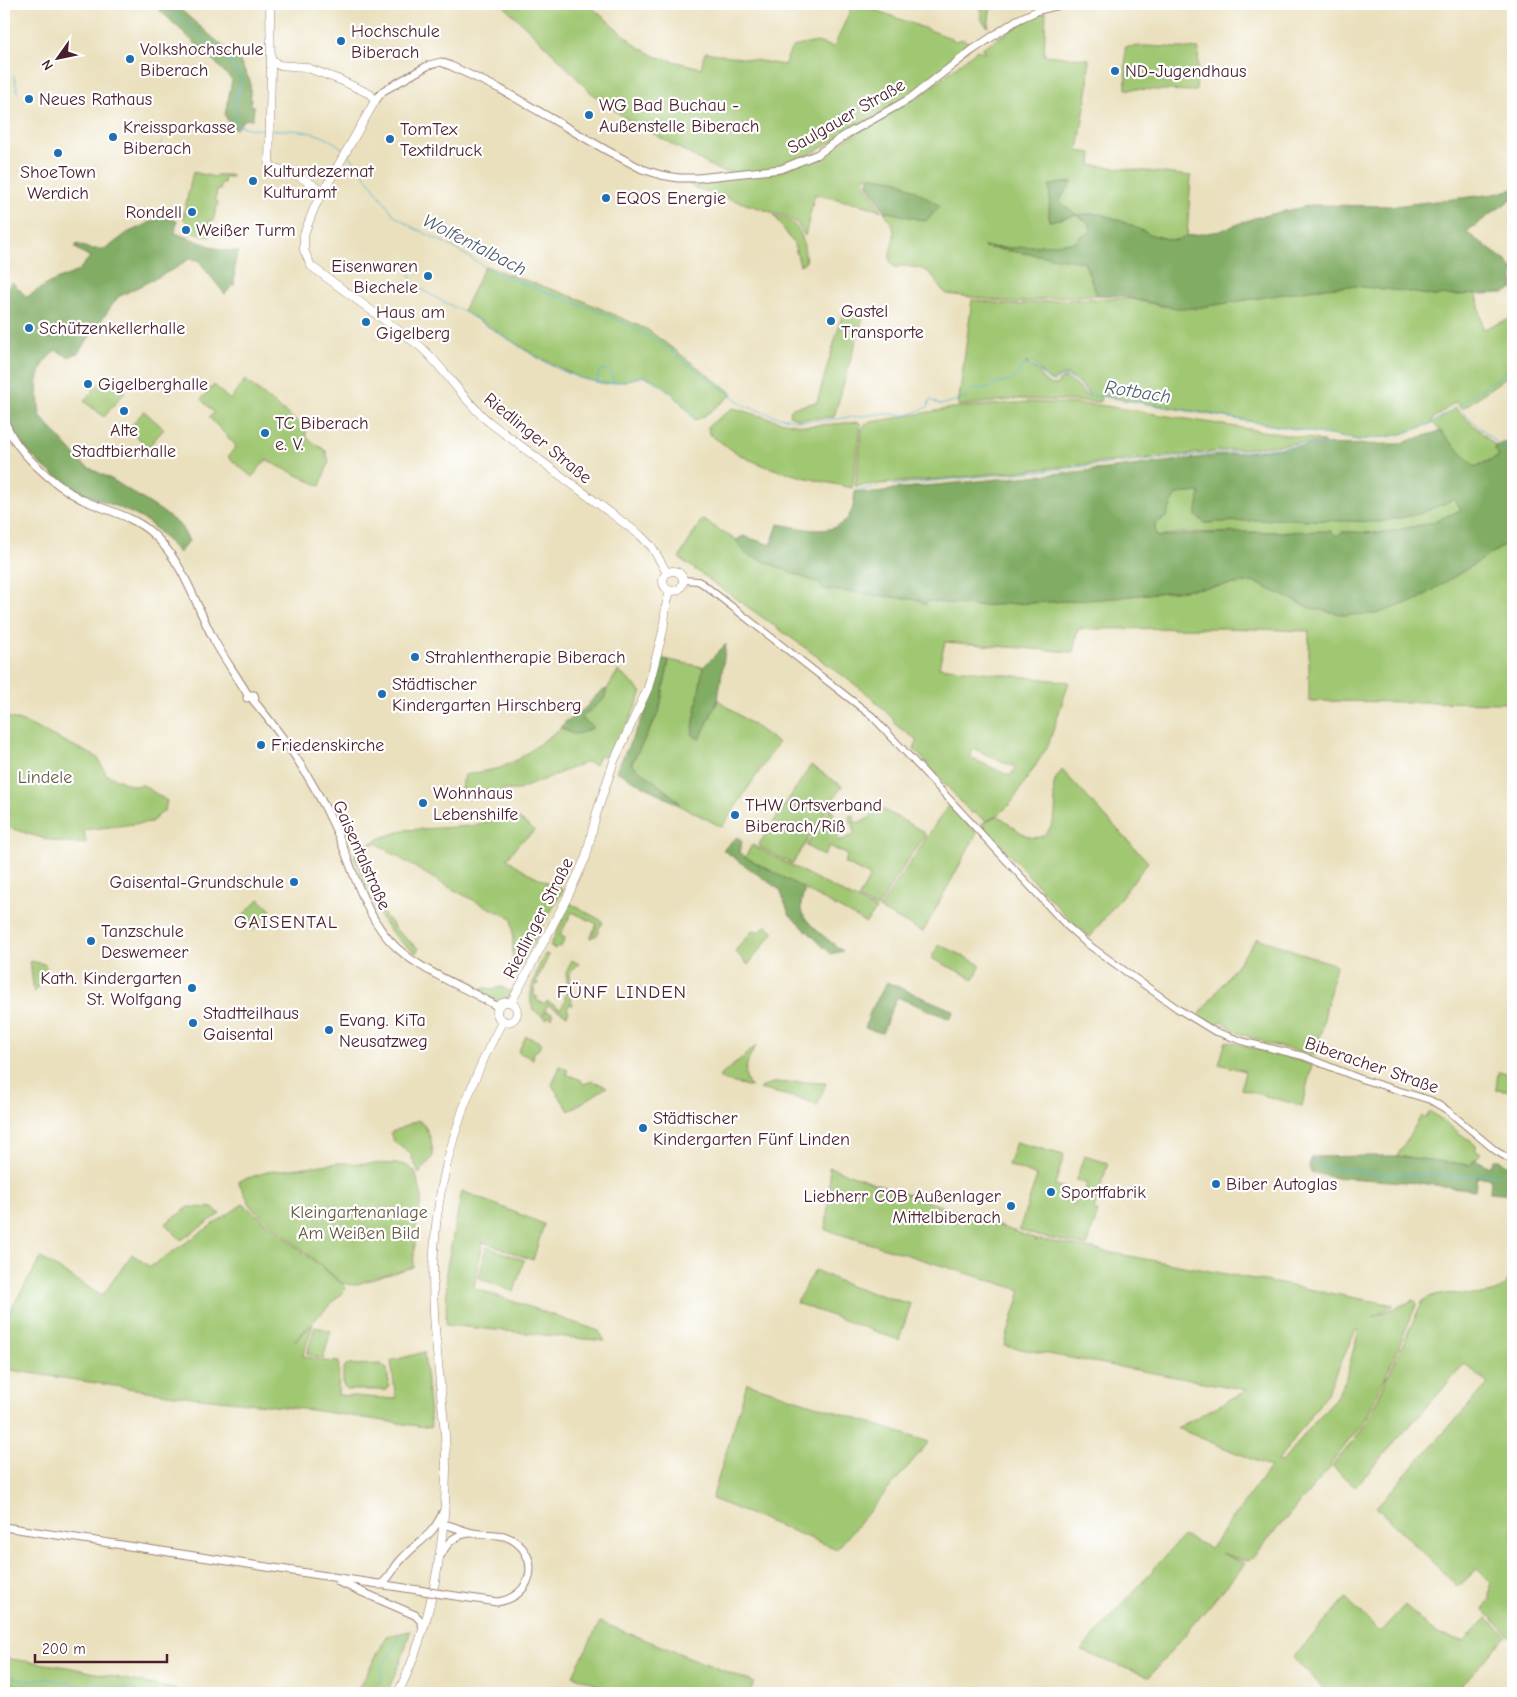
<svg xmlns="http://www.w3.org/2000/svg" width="1517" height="1697" viewBox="0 0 1517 1697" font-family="'Comic Neue',sans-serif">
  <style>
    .green { fill: #a0c772; stroke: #75734e; fill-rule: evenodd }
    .forest { fill: #80ac64; stroke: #656648; fill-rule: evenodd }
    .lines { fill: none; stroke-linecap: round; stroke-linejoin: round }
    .stream { stroke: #52b1d1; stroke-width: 1 }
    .tertiary-casing { stroke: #9a8074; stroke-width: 8 }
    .secondary-casing { stroke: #9a8074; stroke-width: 9 }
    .primary-casing { stroke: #9a8074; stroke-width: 9 }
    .tertiary { stroke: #fff; stroke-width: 6 }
    .secondary { stroke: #fff; stroke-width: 7 }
    .primary { stroke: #fff; stroke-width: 8 }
    .secondary-bridge-casing { stroke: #9a8074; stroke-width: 9; stroke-linecap: butt }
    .secondary-bridge { stroke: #fff; stroke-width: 7 }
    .poi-dot { fill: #1f6fb2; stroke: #fff; stroke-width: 2 }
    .labels { text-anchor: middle; stroke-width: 4.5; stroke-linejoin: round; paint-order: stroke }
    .poi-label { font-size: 18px; fill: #4a1f2b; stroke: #fff; text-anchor: start }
    .street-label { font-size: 18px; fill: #4a1f2b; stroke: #fff }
    .park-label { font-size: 18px; fill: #685a44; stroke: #fff }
    .water-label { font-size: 19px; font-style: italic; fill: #4d596d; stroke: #fff }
    .neighbourhood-label { font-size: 19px; letter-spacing: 1px; fill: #4a1f2b; stroke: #fff }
  </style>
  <rect width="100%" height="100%" fill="#fff"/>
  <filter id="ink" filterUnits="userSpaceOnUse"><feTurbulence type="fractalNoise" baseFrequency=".02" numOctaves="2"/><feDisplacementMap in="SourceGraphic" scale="10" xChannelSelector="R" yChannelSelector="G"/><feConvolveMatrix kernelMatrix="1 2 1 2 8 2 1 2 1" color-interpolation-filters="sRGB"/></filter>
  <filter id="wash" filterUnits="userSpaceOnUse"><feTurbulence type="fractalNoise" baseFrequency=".0096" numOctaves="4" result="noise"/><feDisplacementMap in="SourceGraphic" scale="20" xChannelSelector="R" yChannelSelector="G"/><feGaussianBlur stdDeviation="1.12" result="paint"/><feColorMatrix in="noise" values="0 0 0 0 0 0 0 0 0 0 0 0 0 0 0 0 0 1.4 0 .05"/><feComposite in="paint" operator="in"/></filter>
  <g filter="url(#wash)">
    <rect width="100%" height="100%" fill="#eae0bd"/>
    <!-- green -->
    <path class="green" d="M502,4H588L637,46L657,57L701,68L705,52L784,65L792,47L817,42L834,47L853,4H859L951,38L955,41L963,39L973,45L903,101L816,151L781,168L752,174L782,171L819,155L926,91L977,50L985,53L982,48L1031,18L1046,12L1044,55L1089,59L1088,87L1078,151L1092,153L1091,165L1191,176L1187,236C1165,250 1125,219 1101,214C1094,213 1086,214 1078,215C1083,220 1091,223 1091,232L1080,237L1077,242L1011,248H990L1084,262L1097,295L1059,297L1016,303L947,294C931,282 937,269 911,267C905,266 901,265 895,268C884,258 894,246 894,233C894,225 887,217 884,211L926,221L940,206L899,181L866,176L864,182L881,211L875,208L815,194L805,236L797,223L784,216L692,187L687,181L709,180L741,174L718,170L625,118L589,91L557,57ZM1072,182C1069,189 1062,194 1060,202L1076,215L1049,221L1050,185Z
      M981,4H991L988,27L981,19Z
      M1146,46L1199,49L1196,91L1126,89L1125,47Z
      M193,172L215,177L216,175H232V177H225L224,183H221L220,185L221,190H217L215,201L218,202L213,221L210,220L209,224L212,225L210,237L195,234L183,217Z
      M774,215C802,223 803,235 806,262L800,265L794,244Z
      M485,266L579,299L648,330L733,394L703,417L695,420C680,401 667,385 644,376L624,381L605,384L580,378L536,356L463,311Z
      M1355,286L1411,292L1433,296L1477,294L1483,329L1513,318V372L1462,409L1455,402L1432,420L1433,423L1455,408L1496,446L1495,447L1500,456L1474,467L1433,423L1399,435L1358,440L1101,395L1100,402L1018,399L958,406L972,300L1015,305L1059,300L1111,298L1132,299L1161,306L1196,308L1321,288ZM1025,363C1039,361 1040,377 1052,381L1059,377L1067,375L1077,381L1090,395L1087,396C1079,390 1074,383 1065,378L1060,380L1057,385C1041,385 1044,376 1035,369C1032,366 1028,365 1025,363Z
      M844,309L863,317L834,417L799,419L789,415L792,408L817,402Z
      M107,375L125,392L104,417L84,401Z
      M245,380L306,429V437L326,451L329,462L320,486L266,460L252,477L228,457L236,446L209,417L214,413L201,399L214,385L230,400Z
      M1028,402L1099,405L1318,440L1325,443H1301L940,479L855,486L862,429L866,423L953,408Z
      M733,408L779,421L806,426L859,422L861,424L852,488C817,480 781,474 748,459C734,452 722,443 709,434L708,426Z
      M144,411L164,429L148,447L128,429Z
      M1201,492L1196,516L1205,523L1281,519L1380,522L1419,514L1455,499L1461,510L1430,523L1384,533L1342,532L1337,536L1330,531L1179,533L1156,537L1155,524L1166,517L1176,494Z
      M702,519L736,540L746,554L820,584L823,589L919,600L925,605L927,601L975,606L1103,599L1254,582L1310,608L1417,600L1513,540V703L1309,701V631L1225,628L1078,629L1073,652L945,642L939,667L1069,682L1048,746L1012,802L1001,813L986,821L975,813H971L914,749L917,740L897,726L892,718L869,695L804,647L679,558ZM972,748L1015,767L1016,768L1010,776L971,758Z
      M669,660L703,667L692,735L700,739L718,700L778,743L722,827L679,805L678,801L650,778L631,765L659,712Z
      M618,671L636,686L637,689L642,692L621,740L609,757L599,756L595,765L587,762L518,790H505L482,797L459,795L465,775L500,768L519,759L561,728L570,733L593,728L581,718L603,699L607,689Z
      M4,716L26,723L97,757L107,775L134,786L143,785L167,801L165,810L151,822L84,830L86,843C62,847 27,833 4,826Z
      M811,765L842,786L792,864L760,847L759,844Z
      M1062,770L1148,862L1090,937L1066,916L981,824L998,816C1009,822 1017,832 1030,837C1044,841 1053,827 1055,814C1057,804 1052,794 1054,784C1055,778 1059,775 1062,770Z
      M951,805L977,833L923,932L879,909L947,807Z
      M877,806L924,832L925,836L911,855L877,908L858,899L870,876L844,863L848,855L829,846L824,856L806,846L832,807L839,841L854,835L853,823H851L849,816L854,815L855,823C868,820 872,818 877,806Z
      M512,813L535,831L519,843L507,859L527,872L563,890L514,975L508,981L506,979C515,961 513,938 512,918C466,899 418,870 376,843L363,848L358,852L378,907L397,931L419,949L416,953C379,930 369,896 355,857L356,851L381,838L404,830L472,826Z
      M752,845L876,910L866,923L745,857Z
      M259,899L271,910L252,931L239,919Z
      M570,903L602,921V925L600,926L597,935L590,938L597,924L572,912L560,935L565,938L561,947L558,946L555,949L550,946Z
      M767,925L774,932L748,965L735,951L754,929L758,932Z
      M1257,938L1336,965L1316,1055L1263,1043V1041L1240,1034L1221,1021L1215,1025L1199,1015Z
      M939,944L981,965L974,979L931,958Z
      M545,954L549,955L536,982L539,984L535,985L534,996L538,997L536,1000L545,1004L547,1001L561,1009L565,1000V993L568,992L566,973L572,960L579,964L569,974L572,1005L569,1004L567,1010L569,1011L567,1015L548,1005L543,1014H545L547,1011L553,1014L552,1018L548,1016L547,1019C543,1016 537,1014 534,1010C524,998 539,965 545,954Z
      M30,961L44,964L48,970L34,993Z
      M516,985L509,997L503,1001L491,999L480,991L482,988L493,989L501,987L510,991Z
      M526,1036L542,1043L538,1050L534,1052L533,1059L518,1052Z
      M1226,1041L1290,1058L1312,1065L1302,1106L1241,1089L1245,1071L1219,1064Z
      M756,1046C748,1059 740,1075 751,1087L726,1081L719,1077Z
      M560,1066L568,1070L566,1074L581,1080L583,1084L593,1081L607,1087L569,1111L552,1085Z
      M1498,1072L1513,1074V1091L1496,1089Z
      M804,1082L826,1083L817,1106L806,1100L759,1089L772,1083Z
      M1430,1111L1477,1146L1475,1149L1481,1153L1470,1165L1397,1156L1421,1116L1425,1118Z
      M418,1120C430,1128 432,1143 433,1156L419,1174L410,1153L395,1143L390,1133Z
      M1016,1142L1064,1155L1055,1185L1070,1190L1066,1201L1075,1204L1079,1195L1083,1196L1087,1184L1076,1180L1084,1156L1108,1163L1094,1210L1098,1212L1087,1246L1038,1236L1019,1230L1037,1176L1008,1165Z
      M338,1163L401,1164L406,1165L415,1172L422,1197L417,1219L413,1267L354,1285L342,1283L252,1208L238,1181L267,1172Z
      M829,1167L1036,1239V1242L1037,1239L1394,1305L1373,1317L1414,1300L1417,1303L1393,1360L1366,1419L1330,1465L1331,1467L1249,1561L1242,1560L1222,1553L1245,1564L1149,1677L1081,1651L1183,1536L1211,1548L1270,1467L1177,1428L1247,1390L1004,1346L1021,1290L826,1230L830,1176ZM1359,1329L1346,1377L1336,1398L1309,1428L1299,1442L1282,1462L1278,1461L1326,1395L1356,1330Z
      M462,1191L544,1224L533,1260L483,1242L474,1288L599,1331L605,1341L446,1325L447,1266Z
      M243,1204L345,1286L346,1289L294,1341L313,1324L303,1356L323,1361L339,1362L338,1395L396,1399L391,1361L424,1352L431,1428L311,1410L174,1395L4,1369V1312L8,1314L41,1258L102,1296L132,1254L150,1267Z
      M189,1207L213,1208L220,1214L181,1240L165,1224Z
      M486,1247L524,1260L514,1292L479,1278Z
      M815,1270L852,1287L911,1304L899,1340L796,1303Z
      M1511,1277L1513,1278V1639L1484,1611V1608L1490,1599L1491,1583L1477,1569L1458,1587L1376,1507L1488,1384L1465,1364L1355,1487L1332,1466L1355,1439L1368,1420L1422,1302C1442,1284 1475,1302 1497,1291C1503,1287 1507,1282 1511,1277Z
      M315,1326L331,1331L323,1359L307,1354Z
      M381,1364L387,1369L389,1386L386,1390H347L343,1386V1370L347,1365Z
      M747,1383L929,1442L837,1549L712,1499Z
      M1346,1598L1380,1632L1405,1605L1436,1634L1464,1641L1487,1618L1507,1636L1454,1693H1328L1293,1658Z
      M600,1622L755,1683L748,1693H616L573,1675Z
      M410,1631L404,1653L387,1693H356L387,1636Z
      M4,1658L67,1667L192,1693H69L4,1683Z
      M4,1686L54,1693H4Z"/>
    <!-- forest -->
    <path class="forest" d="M153,4H174L239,60L250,81L251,106H254L253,119L244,120L236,129L231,128L225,115L232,80L213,60Z
      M870,176L899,181L940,206L926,221L884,211L867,183Z
      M1073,182L1061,197L1060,202L1077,215L1100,214L1119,220L1152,235L1177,241L1187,236L1220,231L1254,218L1312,205L1394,206L1494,194L1513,189V198L1466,232L1506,261L1513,269V289L1504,293L1433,296L1411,292L1355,286L1321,288L1196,308H1174L1122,296L1097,295L1084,262L984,247L1011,248L1077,242L1080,237L1091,232C1091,223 1083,219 1077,215L1049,221L1050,185Z
      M168,218L177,221L175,233L221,250L239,252L235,261L234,285L225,294L206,271L199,260L189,259L176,268L118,297L78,353L68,357L56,350L44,362L37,383L40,416L84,465L113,480L160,510L180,525L189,541L179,553C169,543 160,532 149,523C130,510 105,503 84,493C55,478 26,457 12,427C0,397 4,326 4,291L12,282L27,297L49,283L78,271L90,257L75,248L77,244L90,249H106L127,233L155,220Z
      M1440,431L1475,467L1499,456L1494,447L1513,438V540L1417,600L1376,614L1346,615L1310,608L1254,582L1103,599L975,606L927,601L925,605L919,600L823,589L820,584L746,554L736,540L743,536L771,545L778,524C799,527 837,540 850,514C854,508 854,498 855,491L873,493L884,492L893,489L1106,469L1307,445L1398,444ZM1200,492L1196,516L1205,523L1281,519L1380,522L1419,514L1455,499L1461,510L1430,523L1384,533L1342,532L1337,536L1330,531C1272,533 1213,531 1156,537L1155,524L1166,517L1176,494Z
      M726,644L718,700L700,739L692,735L703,667Z
      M661,658L669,660L659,712L631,764L650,778L678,801L679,805L616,771L646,710Z
      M607,689L604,699L581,718L593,727C580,735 571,738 561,726C567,719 576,716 583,710C591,703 596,692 607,689Z
      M737,837L742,841L740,853L745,857L805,889C803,897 799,905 802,913C806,923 833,944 843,951L831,954L789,914L780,890L723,850Z
      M887,982L954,1011L950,1019L897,997L882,1033L865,1028L870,1012Z
      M1365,1156H1397L1470,1165L1475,1159L1490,1167L1494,1160H1499L1513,1169V1194L1490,1192L1491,1178L1477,1177L1475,1190L1419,1183L1331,1177L1311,1172L1309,1167L1312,1157Z"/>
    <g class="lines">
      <!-- stream -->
      <path class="stream" d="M163,4L215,48L239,73C245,88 228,105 238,125L251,129L267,130
        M14,75L18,93
        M273,130C299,129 325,132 344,150
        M150,152L157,150L163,139
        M349,154L394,215L412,227L451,246L495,273L605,314L644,333L660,343L745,406L775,416L800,421L828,420L879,414L908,415L928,407L929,402L931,400L940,405L966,398L973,389L989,388L996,383L1011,381L1018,374L1022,366C1035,361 1041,376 1051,382H1055L1060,377C1079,374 1080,399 1100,396L1358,440L1399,435L1433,423L1513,367
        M409,262L411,281C429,297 452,305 474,317C513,340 557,378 603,383C616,385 631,378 644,376C667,385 680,401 695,420
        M596,382L600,370L604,369L611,372L614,382
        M1462,412L1504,449L1513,445
        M893,485L1307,445L1329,446
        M858,490L878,487
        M1313,1162L1327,1167L1350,1169L1364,1173L1407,1175L1433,1174L1458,1177L1473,1176L1482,1173L1500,1175
        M4,1672L13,1677L28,1681L43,1678L83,1686L95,1684L115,1688L129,1689L143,1693
        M369,1693L378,1683L382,1675L381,1667L394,1649L397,1639L409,1637"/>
    </g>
  </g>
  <g filter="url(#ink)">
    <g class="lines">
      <defs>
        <path id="tertiary" d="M683,580L698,581L703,584L872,716L1067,926L1086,943L1178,1009L1214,1031L1245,1042L1303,1056L1361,1079L1430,1100L1447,1110L1496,1151L1513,1161"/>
        <path id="secondary" d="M375,101L383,91L429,65L441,62L451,66L500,89L606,150L642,169L661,175L678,178H698L781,169L818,154L847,134L909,99L971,51L1017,20L1039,10L1064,4
          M4,417C12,450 54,485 83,500C107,511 135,516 154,535C184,563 195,604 214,640C224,659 237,676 248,695L247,698
          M248,695H254L255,698L253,700C286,739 314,782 335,828C354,868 363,917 397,948C426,974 465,987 498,1007
          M4,1527L418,1590
          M441,1555C448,1541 455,1535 470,1533
          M339,1582L415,1615L421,1621L423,1628
          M380,1585C389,1579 393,1569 400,1561C416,1542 433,1537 443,1512
          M442,1594L497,1602C510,1600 521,1594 527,1582C536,1562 523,1542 504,1536C494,1534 483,1535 473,1533C463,1531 453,1526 443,1524"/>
        <path id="primary" d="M270,4L271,71L269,166L297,175L324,192
          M271,58L278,65L305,67L340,80L370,94L375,101L315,206L304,234V250L311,266L421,347C446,370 463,400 489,422L640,535L652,547L667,573
          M663 581a10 10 0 1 1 20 0a10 10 0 1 1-20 0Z
          M497 1012a10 10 0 1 1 20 0a10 10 0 1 1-20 0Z
          M511,1003L567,898L586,857L596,815L614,761L648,688L663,631L666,606L670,591
          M398,1693C436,1617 450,1520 445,1435C440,1373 430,1313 434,1250C438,1169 465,1091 503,1020"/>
      </defs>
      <!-- tertiary casing -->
      <use href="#tertiary" class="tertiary-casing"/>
      <!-- secondary casing -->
      <use href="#secondary" class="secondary-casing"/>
      <!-- primary casing -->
      <use href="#primary" class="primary-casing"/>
      <!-- tertiary -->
      <use href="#tertiary" class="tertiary"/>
      <!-- secondary -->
      <use href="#secondary" class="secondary"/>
      <!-- primary -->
      <use href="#primary" class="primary"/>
      <defs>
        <path id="secondary-bridge" d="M418,1590L442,1594"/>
      </defs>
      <!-- secondary-bridge casing -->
      <use href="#secondary-bridge" class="secondary-bridge-casing"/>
      <!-- secondary-bridge -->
      <use href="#secondary-bridge" class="secondary-bridge"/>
    </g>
  </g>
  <!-- markers -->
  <g class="poi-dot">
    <circle cx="341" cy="41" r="5"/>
    <circle cx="130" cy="59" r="5"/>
    <circle cx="1115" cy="71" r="5"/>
    <circle cx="29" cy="99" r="5"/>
    <circle cx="589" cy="115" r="5"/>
    <circle cx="113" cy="137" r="5"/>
    <circle cx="390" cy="139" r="5"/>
    <circle cx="58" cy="153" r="5"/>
    <circle cx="253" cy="181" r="5"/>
    <circle cx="606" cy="198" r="5"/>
    <circle cx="192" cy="212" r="5"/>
    <circle cx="186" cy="230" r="5"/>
    <circle cx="428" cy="276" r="5"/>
    <circle cx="831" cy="321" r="5"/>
    <circle cx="366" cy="322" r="5"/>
    <circle cx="29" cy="328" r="5"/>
    <circle cx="88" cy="384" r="5"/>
    <circle cx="124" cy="411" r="5"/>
    <circle cx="265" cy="433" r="5"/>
    <circle cx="415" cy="657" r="5"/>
    <circle cx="382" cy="694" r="5"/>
    <circle cx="261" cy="745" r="5"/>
    <circle cx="423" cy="803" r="5"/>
    <circle cx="735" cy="815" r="5"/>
    <circle cx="294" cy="882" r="5"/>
    <circle cx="91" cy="941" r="5"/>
    <circle cx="192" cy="988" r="5"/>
    <circle cx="193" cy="1023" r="5"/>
    <circle cx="329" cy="1030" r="5"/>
    <circle cx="643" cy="1128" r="5"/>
    <circle cx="1216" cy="1184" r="5"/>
    <circle cx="1051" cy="1192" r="5"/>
    <circle cx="1011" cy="1206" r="5"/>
  </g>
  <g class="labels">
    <!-- poi labels -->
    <g class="poi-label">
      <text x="351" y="37">Hochschule<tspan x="351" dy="21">Biberach</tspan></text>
      <text x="140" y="55">Volkshochschule<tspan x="140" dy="21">Biberach</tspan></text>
      <text x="1125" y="77">ND-Jugendhaus</text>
      <text x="39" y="105">Neues Rathaus</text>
      <text x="599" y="111">WG Bad Buchau -<tspan x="599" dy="21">Außenstelle Biberach</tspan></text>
      <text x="123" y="133">Kreissparkasse<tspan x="123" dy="21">Biberach</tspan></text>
      <text x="400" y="135">TomTex<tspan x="400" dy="21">Textildruck</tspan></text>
      <text x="263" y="177">Kulturdezernat<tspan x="263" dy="21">Kulturamt</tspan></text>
      <text x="58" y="178" text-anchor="middle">ShoeTown<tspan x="58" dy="21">Werdich</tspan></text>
      <text x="616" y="204">EQOS Energie</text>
      <text x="182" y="218" text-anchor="end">Rondell</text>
      <text x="196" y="236">Weißer Turm</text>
      <text x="418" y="272" text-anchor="end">Eisenwaren<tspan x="418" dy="21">Biechele</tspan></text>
      <text x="841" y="317">Gastel<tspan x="841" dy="21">Transporte</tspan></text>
      <text x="376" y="318">Haus am<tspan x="376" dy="21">Gigelberg</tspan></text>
      <text x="39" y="334">Schützenkellerhalle</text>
      <text x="98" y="390">Gigelberghalle</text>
      <text x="275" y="429">TC Biberach<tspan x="275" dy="21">e. V.</tspan></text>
      <text x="124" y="436" text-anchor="middle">Alte<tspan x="124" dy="21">Stadtbierhalle</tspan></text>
      <text x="425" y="663">Strahlentherapie Biberach</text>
      <text x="392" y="690">Städtischer<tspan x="392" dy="21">Kindergarten Hirschberg</tspan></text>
      <text x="271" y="751">Friedenskirche</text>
      <text x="433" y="799">Wohnhaus<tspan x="433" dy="21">Lebenshilfe</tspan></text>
      <text x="745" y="811">THW Ortsverband<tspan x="745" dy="21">Biberach/Riß</tspan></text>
      <text x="284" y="888" text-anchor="end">Gaisental-Grundschule</text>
      <text x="101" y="937">Tanzschule<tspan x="101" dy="21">Deswemeer</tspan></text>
      <text x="182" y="984" text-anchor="end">Kath. Kindergarten<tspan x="182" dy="21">St. Wolfgang</tspan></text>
      <text x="203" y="1019">Stadtteilhaus<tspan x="203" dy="21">Gaisental</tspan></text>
      <text x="339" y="1026">Evang. KiTa<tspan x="339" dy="21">Neusatzweg</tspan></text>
      <text x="653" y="1124">Städtischer<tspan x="653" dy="21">Kindergarten Fünf Linden</tspan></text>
      <text x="1226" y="1190">Biber Autoglas</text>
      <text x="1061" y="1198">Sportfabrik</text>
      <text x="1001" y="1202" text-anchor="end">Liebherr COB Außenlager<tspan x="1001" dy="21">Mittelbiberach</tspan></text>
    </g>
    <!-- street labels -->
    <g class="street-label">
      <text transform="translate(846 116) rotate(-30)" y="6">Saulgauer Straße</text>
      <text transform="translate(538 438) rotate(39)" y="6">Riedlinger Straße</text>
      <text transform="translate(362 855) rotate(66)" y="6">Gaisentalstraße</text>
      <text transform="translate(538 918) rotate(-63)" y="6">Riedlinger Straße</text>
      <text transform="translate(1372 1065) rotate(19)" y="6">Biberacher Straße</text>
    </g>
    <!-- park labels -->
    <g class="park-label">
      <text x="45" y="783">Lindele</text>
      <text x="359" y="1218">Kleingartenanlage<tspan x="359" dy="21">Am Weißen Bild</tspan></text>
    </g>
    <!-- water labels -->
    <g class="water-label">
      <text transform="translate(475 244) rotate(27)" y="7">Wolfentalbach</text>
      <text transform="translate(1138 391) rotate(9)" y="7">Rotbach</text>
    </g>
    <!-- neighbourhood labels -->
    <g class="neighbourhood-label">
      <text x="286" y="928">GAISENTAL</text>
      <text x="622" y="998">FÜNF LINDEN</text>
    </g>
  </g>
  <!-- margin -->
  <rect width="1517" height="1697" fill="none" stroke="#fff" stroke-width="20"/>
  <!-- north arrow -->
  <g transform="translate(58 58) rotate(237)" stroke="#ffffff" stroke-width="4" paint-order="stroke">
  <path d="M0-4L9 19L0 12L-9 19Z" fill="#4a1f2b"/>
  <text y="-8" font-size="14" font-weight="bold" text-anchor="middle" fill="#4a1f2b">N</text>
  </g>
  <!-- scale -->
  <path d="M35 1654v8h132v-8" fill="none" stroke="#4a1f2b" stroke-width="2.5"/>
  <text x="42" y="1654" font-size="15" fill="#4a1f2b" stroke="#ffffff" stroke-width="4" paint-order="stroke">200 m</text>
</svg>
